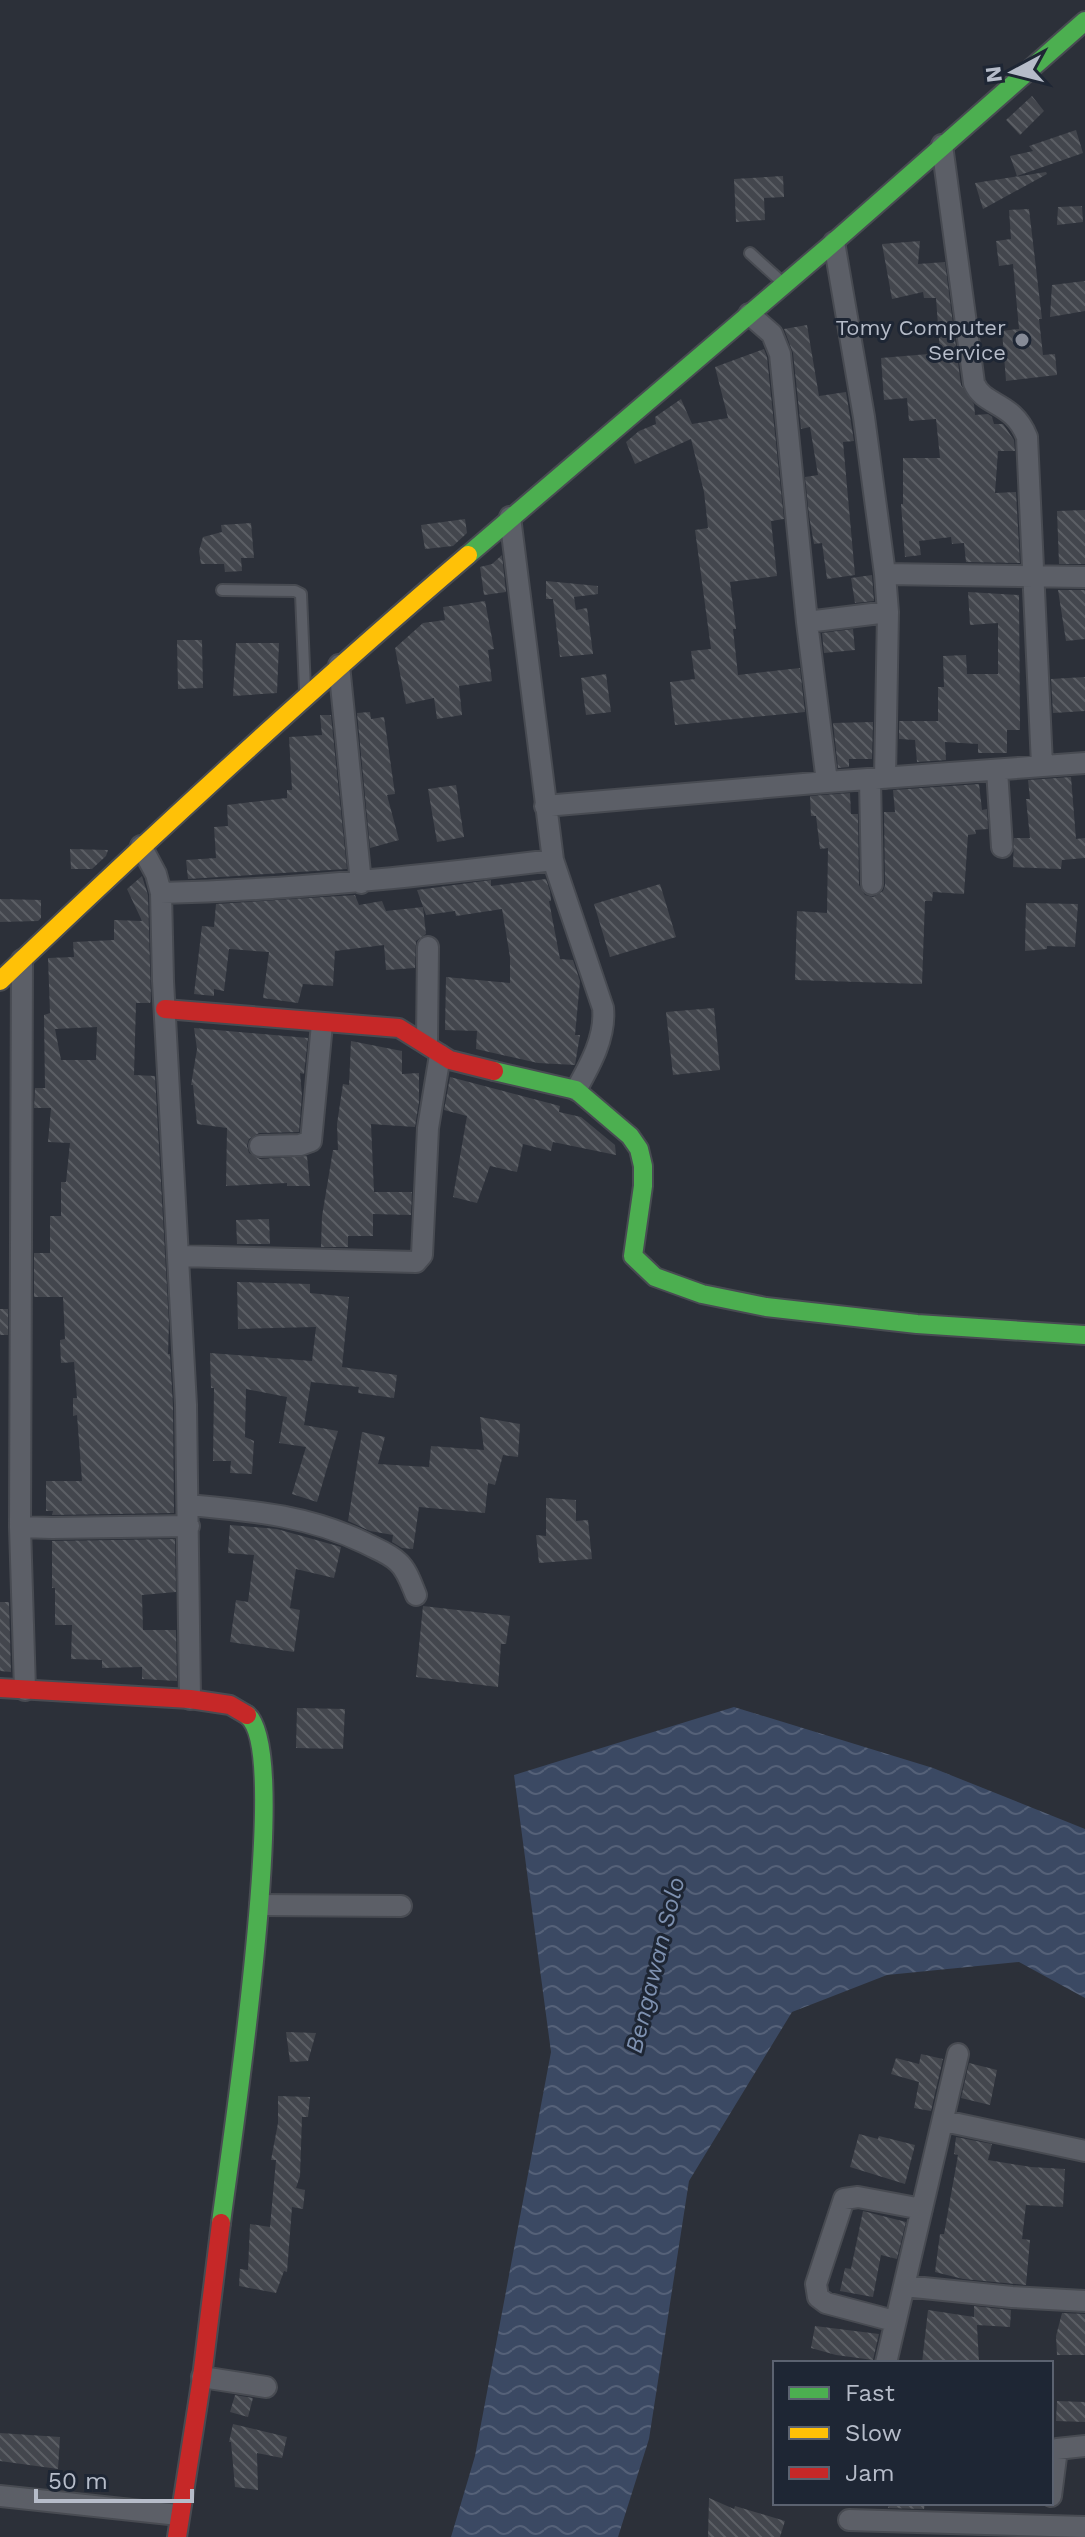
<svg xmlns="http://www.w3.org/2000/svg" width="1085" height="2537" viewBox="0 0 1085 2537" font-family="'Work Sans',sans-serif">
  <style>
    .water { fill: url(#water-waves) }
    .building { fill: url(#building-back-hatch); fill-rule: evenodd }
    .lines { fill: none; stroke-linecap: round; stroke-linejoin: round }
    .lane-casing { stroke: #484b52; stroke-width: 14 }
    .street-casing { stroke: #484b52; stroke-width: 24 }
    .fast-casing { stroke: #484b52; stroke-width: 22 }
    .slow-casing { stroke: #484b52; stroke-width: 22 }
    .jam-casing { stroke: #484b52; stroke-width: 22 }
    .lane { stroke: #5c5f67; stroke-width: 10 }
    .street { stroke: #5c5f67; stroke-width: 20 }
    .fast { stroke: #4caf50; stroke-width: 18 }
    .slow { stroke: #ffc107; stroke-width: 18 }
    .jam { stroke: #c62828; stroke-width: 18 }
    .poi-dot { fill: #868b97; stroke: #1e2634; stroke-width: 3 }
    .labels { text-anchor: middle; stroke-width: 6; stroke-linejoin: round; paint-order: stroke }
    .poi-label { font-size: 22px; fill: #b6bcc9; stroke: #1e2634; text-anchor: end }
    .water-label { font-size: 24px; font-style: italic; fill: #7e91b0; stroke: #1e2634 }
  </style>
  <defs>
    <pattern id="water-waves" width="16" height="10" patternUnits="userSpaceOnUse" patternTransform="scale(2)"><rect width="16" height="10" fill="#3b4963"/><path d="M0 5q4-4 8 0t8 0" fill="none" stroke="#556178"/></pattern>
    <pattern id="building-back-hatch" width="6" height="6" patternUnits="userSpaceOnUse" patternTransform="scale(2)"><rect width="6" height="6" fill="#43464d"/><path d="M-1 5l2 2M0 0l6 6M5-1l2 2" fill="none" stroke="#5c5f65"/></pattern>
  </defs>
  <rect width="100%" height="100%" fill="#2c3039"/>
  <!-- water -->
  <path class="water" d="M734,1707L933,1768L1085,1829V1998L1019,1962L887,1975L792,2012L689,2181L649,2439L618,2537H451L475,2456L551,2052L514,1775Z"/>
  <!-- building -->
  <path class="building" d="M1032,96L1044,111L1020,135L1006,120Z
    M1076,130L1083,153L1017,176L1010,156L1033,151L1029,146Z
    M1046,172L1047,174L983,209L975,183Z
    M783,176L784,197L764,198L765,220L736,222L734,179Z
    M1082,206L1083,222L1057,225L1058,207Z
    M1029,209L1042,319H1039L1043,355L1055,354L1057,375L1006,381L1002,331L1019,329L1013,264L999,266L996,241L1011,239L1009,210Z
    M920,241L918,264L945,262L961,385L974,404L975,415L988,414L992,417L994,424H1003L1014,440L1015,451H998L995,493L1016,492L1020,563L966,562L964,543L952,544L951,537L919,541L921,555L905,557L901,504H903V458H940L936,419L909,421L907,398L884,400L881,358L940,353L936,298H924L923,292L892,299L882,244Z
    M1085,281V311L1050,317L1052,285Z
    M807,325L819,396L846,392L854,441L843,442L855,575L827,579L822,543L814,544L809,516L805,477L818,475L810,427L801,429L793,353L784,329Z
    M764,349L767,357L784,519L771,521L777,576L730,582L736,629H733L738,675L800,668L805,712L675,725L670,682L695,679L691,651L711,649L695,530L708,528L704,492L691,439L635,464L626,442L639,431L656,424L655,417L681,399L692,424L728,418L715,367Z
    M1085,510V564H1059L1057,511Z
    M465,519L467,533L453,546L425,549L421,525Z
    M251,523L254,558H241L242,571L225,572L224,564H201L199,551L203,537L222,532L221,525Z
    M502,555L506,592L484,595L480,567L492,564Z
    M872,575L874,601L855,603L851,578Z
    M546,581L598,586V594L574,597L576,610L587,608L593,654L560,657L553,599H546Z
    M1058,590H1085V639L1066,641Z
    M968,592L1019,595L1020,730H1007V753H978V744L945,742L946,760L917,762L915,740L899,739V721H938V687H944L943,656L966,655L967,674H998V623L970,625Z
    M485,601L494,649L488,650L492,681L459,686L462,715L437,719L434,698L406,704L395,648L423,623L445,620L443,607Z
    M853,629L855,650L824,653L822,633Z
    M177,640H202L203,688L178,689Z
    M236,643H279L277,693L233,696Z
    M606,674L611,712L586,715L581,678Z
    M1085,677V711L1053,713L1051,679Z
    M370,712L371,719L384,717L395,794L387,795L399,840L370,848L357,713Z
    M320,715H331L347,869L188,879L186,860L216,858L214,827L228,826L227,805L287,798V790H292L289,737L322,735Z
    M873,722L872,759H849V767L838,768L833,723Z
    M1071,777L1076,839L1085,838V858L1062,860L1061,869L1013,867L1014,838H1030L1026,799H1030L1028,780Z
    M979,784L982,810L987,809L988,829L975,830L976,834L968,835L964,894L933,892L932,901H925L922,984L795,980L797,911L827,913L828,848L820,849L816,816H811L810,796L850,793L851,814H858L859,885L865,895L873,897L883,891L885,885L884,812H895L893,790Z
    M456,785L464,837L437,842L428,789Z
    M70,849L108,850L106,856L92,869H71Z
    M142,876L148,895L151,1000L150,1003H136L134,1075L155,1076L169,1323L168,1354H170L173,1405L174,1513L52,1515L53,1511H46V1481H82L77,1415L73,1416V1398H77L74,1362L61,1363L60,1340L65,1339L63,1297H34V1253H50V1216H61V1182H66L70,1143L48,1142L51,1108H34L35,1088H45L44,1015L50,1013L48,958L74,957L73,942L114,940V920L142,921L127,889ZM97,1027L96,1060H61L55,1029Z
    M546,879L550,891L551,901H549L560,959L573,960L580,981L575,1035H580L575,1065L538,1063L476,1049L477,1031L445,1030L446,977L510,983V957L502,909L456,916L455,911L426,915L417,890L491,880V886Z
    M660,884L676,937L610,957L594,904Z
    M355,895L359,905L382,901L386,911L423,907L426,934L416,941L415,968L386,970L384,945L335,951L333,986L303,984L298,1003L263,998L269,952L229,949L224,991L214,989V996L194,994L202,926L214,927L216,904Z
    M0,899L41,900V918L38,921L0,922Z
    M1026,903L1078,904L1075,947L1047,946V949L1025,951Z
    M714,1008L720,1070L673,1075L666,1012Z
    M194,1028L308,1038L304,1074L300,1073L302,1096L299,1132L259,1133L249,1139L247,1146L249,1153L260,1159L307,1156L310,1186H287V1183L226,1186L227,1128L197,1124L193,1085H191L197,1049Z
    M351,1041L402,1051V1074L419,1073V1102L415,1127L371,1124L374,1192H412L411,1215L373,1214V1236H348V1247H321L322,1216L333,1150H338L337,1124L343,1084L349,1085Z
    M450,1077L560,1106L559,1112L581,1117L615,1145L616,1155L553,1142L551,1151L523,1144L517,1172L490,1166L477,1203L453,1197L467,1116L444,1110Z
    M269,1219L270,1244H237L236,1220Z
    M237,1282L310,1284V1293L349,1297L342,1367L397,1375L394,1398L358,1393L359,1387L311,1382L304,1425L338,1431L317,1502L292,1494L306,1447L279,1443L287,1397L246,1389L245,1437L254,1441L252,1474L230,1473L231,1461H213L214,1388H211L210,1353L312,1361L316,1327L238,1329Z
    M0,1309H8V1335H0Z
    M480,1417L520,1424L518,1457L503,1455L495,1485L488,1483L485,1513L419,1507L413,1549L402,1548L392,1542L393,1535L370,1531L348,1521L362,1432L385,1437L378,1464L429,1467L431,1446L484,1450Z
    M546,1498L576,1500V1521L588,1520L592,1559L539,1563L536,1535L546,1536Z
    M230,1525L277,1529L341,1547L334,1578L296,1569L290,1608L300,1610L294,1652L230,1642L236,1600L248,1602L254,1555L228,1553Z
    M175,1539L176,1592L142,1595L143,1630H176L177,1681L142,1679V1667L102,1668V1660L71,1659L72,1625H55V1588H52V1541Z
    M0,1602H9L11,1672L0,1671Z
    M423,1606L510,1616L506,1644H501L498,1687L416,1677Z
    M297,1708L345,1709L343,1749L296,1748Z
    M286,2032L316,2033L308,2061L290,2062Z
    M921,2054L943,2059L931,2111L914,2108L919,2082L891,2074L896,2058L919,2064Z
    M969,2063L997,2070L990,2105L961,2098Z
    M278,2096L310,2097L308,2117H302L300,2176L296,2188L305,2190L303,2209L292,2207L287,2272L284,2271L276,2293L239,2286L240,2269L248,2270L250,2224L270,2227L276,2160H271L278,2123Z
    M859,2134L878,2139L879,2136L915,2145L905,2184L850,2167Z
    M956,2137L992,2144L988,2160L1031,2167L1065,2169L1063,2207L1026,2205L1022,2239L1030,2240L1026,2285L963,2279L935,2272L940,2234H944L958,2155L954,2154Z
    M863,2211L906,2222L897,2259L881,2255L873,2297L840,2291L845,2268L851,2269Z
    M974,2306L1011,2310L1010,2327L977,2325L979,2363H922L928,2310L974,2317Z
    M1062,2313L1085,2314V2355H1057L1056,2336Z
    M815,2326L879,2334L873,2360L836,2355L811,2348Z
    M235,2395L253,2398L248,2417L230,2412Z
    M1057,2401L1085,2402V2422L1056,2421Z
    M233,2424L287,2437L282,2458L257,2453L258,2490L235,2487L231,2442H229Z
    M0,2433L60,2437L58,2469L0,2461Z
    M709,2498L734,2509L735,2506L785,2521L780,2537H708Z
    M889,2503H925L924,2509L888,2508Z"/>
  <g class="lines">
    <defs>
      <path id="lane" d="M750,253L783,283
        M222,590L295,591L301,594L305,690"/>
      <path id="street" d="M942,145L974,383C984,407 1013,401 1027,437L1042,765
        M834,242L864,417L885,574L888,612L885,778
        M749,314L772,334L780,354L807,622L827,782L1085,763
        M510,517L553,860L603,1008C606,1037 590,1065 576,1090
        M885,574L1085,577
        M807,622L888,612
        M339,665L361,883
        M997,770L1002,847
        M870,779L872,884
        M545,806L827,782
        M141,846L156,874L161,893L163,981L186,1405L190,1699
        M161,893C293,890 422,876 553,860
        M22,960L20,1527L25,1690
        M427,1042L428,947
        M260,1146L300,1145L311,1141L322,1024
        M179,1256L416,1262L422,1255L428,1128L440,1055
        M189,1505C252,1511 307,1515 365,1543C376,1549 389,1553 398,1562C407,1570 411,1583 416,1595
        M20,1527L52,1528L189,1526
        M260,1905L401,1906
        M944,2121L1085,2151
        M904,2286L1012,2297L1085,2301
        M894,2321L826,2303L818,2297L816,2284L844,2199L858,2197L922,2209
        M886,2363L958,2054
        M202,2377L266,2387
        M0,2496L179,2515
        M1051,2496L1057,2449L1085,2446
        M849,2520L1085,2527"/>
      <path id="fast" d="M468,555L834,242L1085,21
        M494,1071L576,1090L630,1136L639,1149L643,1166V1186L633,1256L655,1277L702,1294L766,1307L917,1324L1085,1335
        M221,2223C230,2151 293,1750 247,1715"/>
      <path id="slow" d="M0,981C153,835 307,692 468,555"/>
      <path id="jam" d="M165,1009L399,1028L450,1060L494,1071
        M0,1688L190,1699L230,1705L247,1715
        M177,2537L202,2377L221,2223"/>
    </defs>
    <!-- lane casing -->
    <use href="#lane" class="lane-casing"/>
    <!-- street casing -->
    <use href="#street" class="street-casing"/>
    <!-- fast casing -->
    <use href="#fast" class="fast-casing"/>
    <!-- slow casing -->
    <use href="#slow" class="slow-casing"/>
    <!-- jam casing -->
    <use href="#jam" class="jam-casing"/>
    <!-- lane -->
    <use href="#lane" class="lane"/>
    <!-- street -->
    <use href="#street" class="street"/>
    <!-- fast -->
    <use href="#fast" class="fast"/>
    <!-- slow -->
    <use href="#slow" class="slow"/>
    <!-- jam -->
    <use href="#jam" class="jam"/>
  </g>
  <!-- markers -->
  <circle class="poi-dot" cx="1022" cy="340" r="8"/>
  <g class="labels">
    <!-- poi labels -->
    <g class="poi-label">
      <text x="1006" y="335">Tomy Computer<tspan x="1006" dy="25">Service</tspan></text>
    </g>
    <!-- water labels -->
    <g class="water-label">
      <text transform="translate(655 1965) rotate(-76)" y="8">Bengawan Solo</text>
    </g>
  </g>
  <!-- legend -->
  <rect x="773" y="2361" width="280" height="144" fill="#1e2634" stroke="#5b6270" stroke-width="2"/>
  <rect x="789" y="2387" width="40" height="12" fill="#4caf50" stroke="#5b6270" stroke-width="2"/>
  <text x="845" y="2401" font-size="24" fill="#b6bcc9">Fast</text>
  <rect x="789" y="2427" width="40" height="12" fill="#ffc107" stroke="#5b6270" stroke-width="2"/>
  <text x="845" y="2441" font-size="24" fill="#b6bcc9">Slow</text>
  <rect x="789" y="2467" width="40" height="12" fill="#c62828" stroke="#5b6270" stroke-width="2"/>
  <text x="845" y="2481" font-size="24" fill="#b6bcc9">Jam</text>
  <!-- north arrow -->
  <g transform="translate(1013 72) rotate(263)" stroke="#1e2634" stroke-width="6" paint-order="stroke">
  <path d="M0-6L14 30L0 20L-14 30Z" fill="#b6bcc9"/>
  <text y="-12" font-size="22" font-weight="bold" text-anchor="middle" fill="#b6bcc9">N</text>
  </g>
  <!-- scale -->
  <path d="M36 2489v12h156v-12" fill="none" stroke="#b6bcc9" stroke-width="4"/>
  <text x="48" y="2489" font-size="24" fill="#b6bcc9" stroke="#1e2634" stroke-width="6" paint-order="stroke">50 m</text>
</svg>
